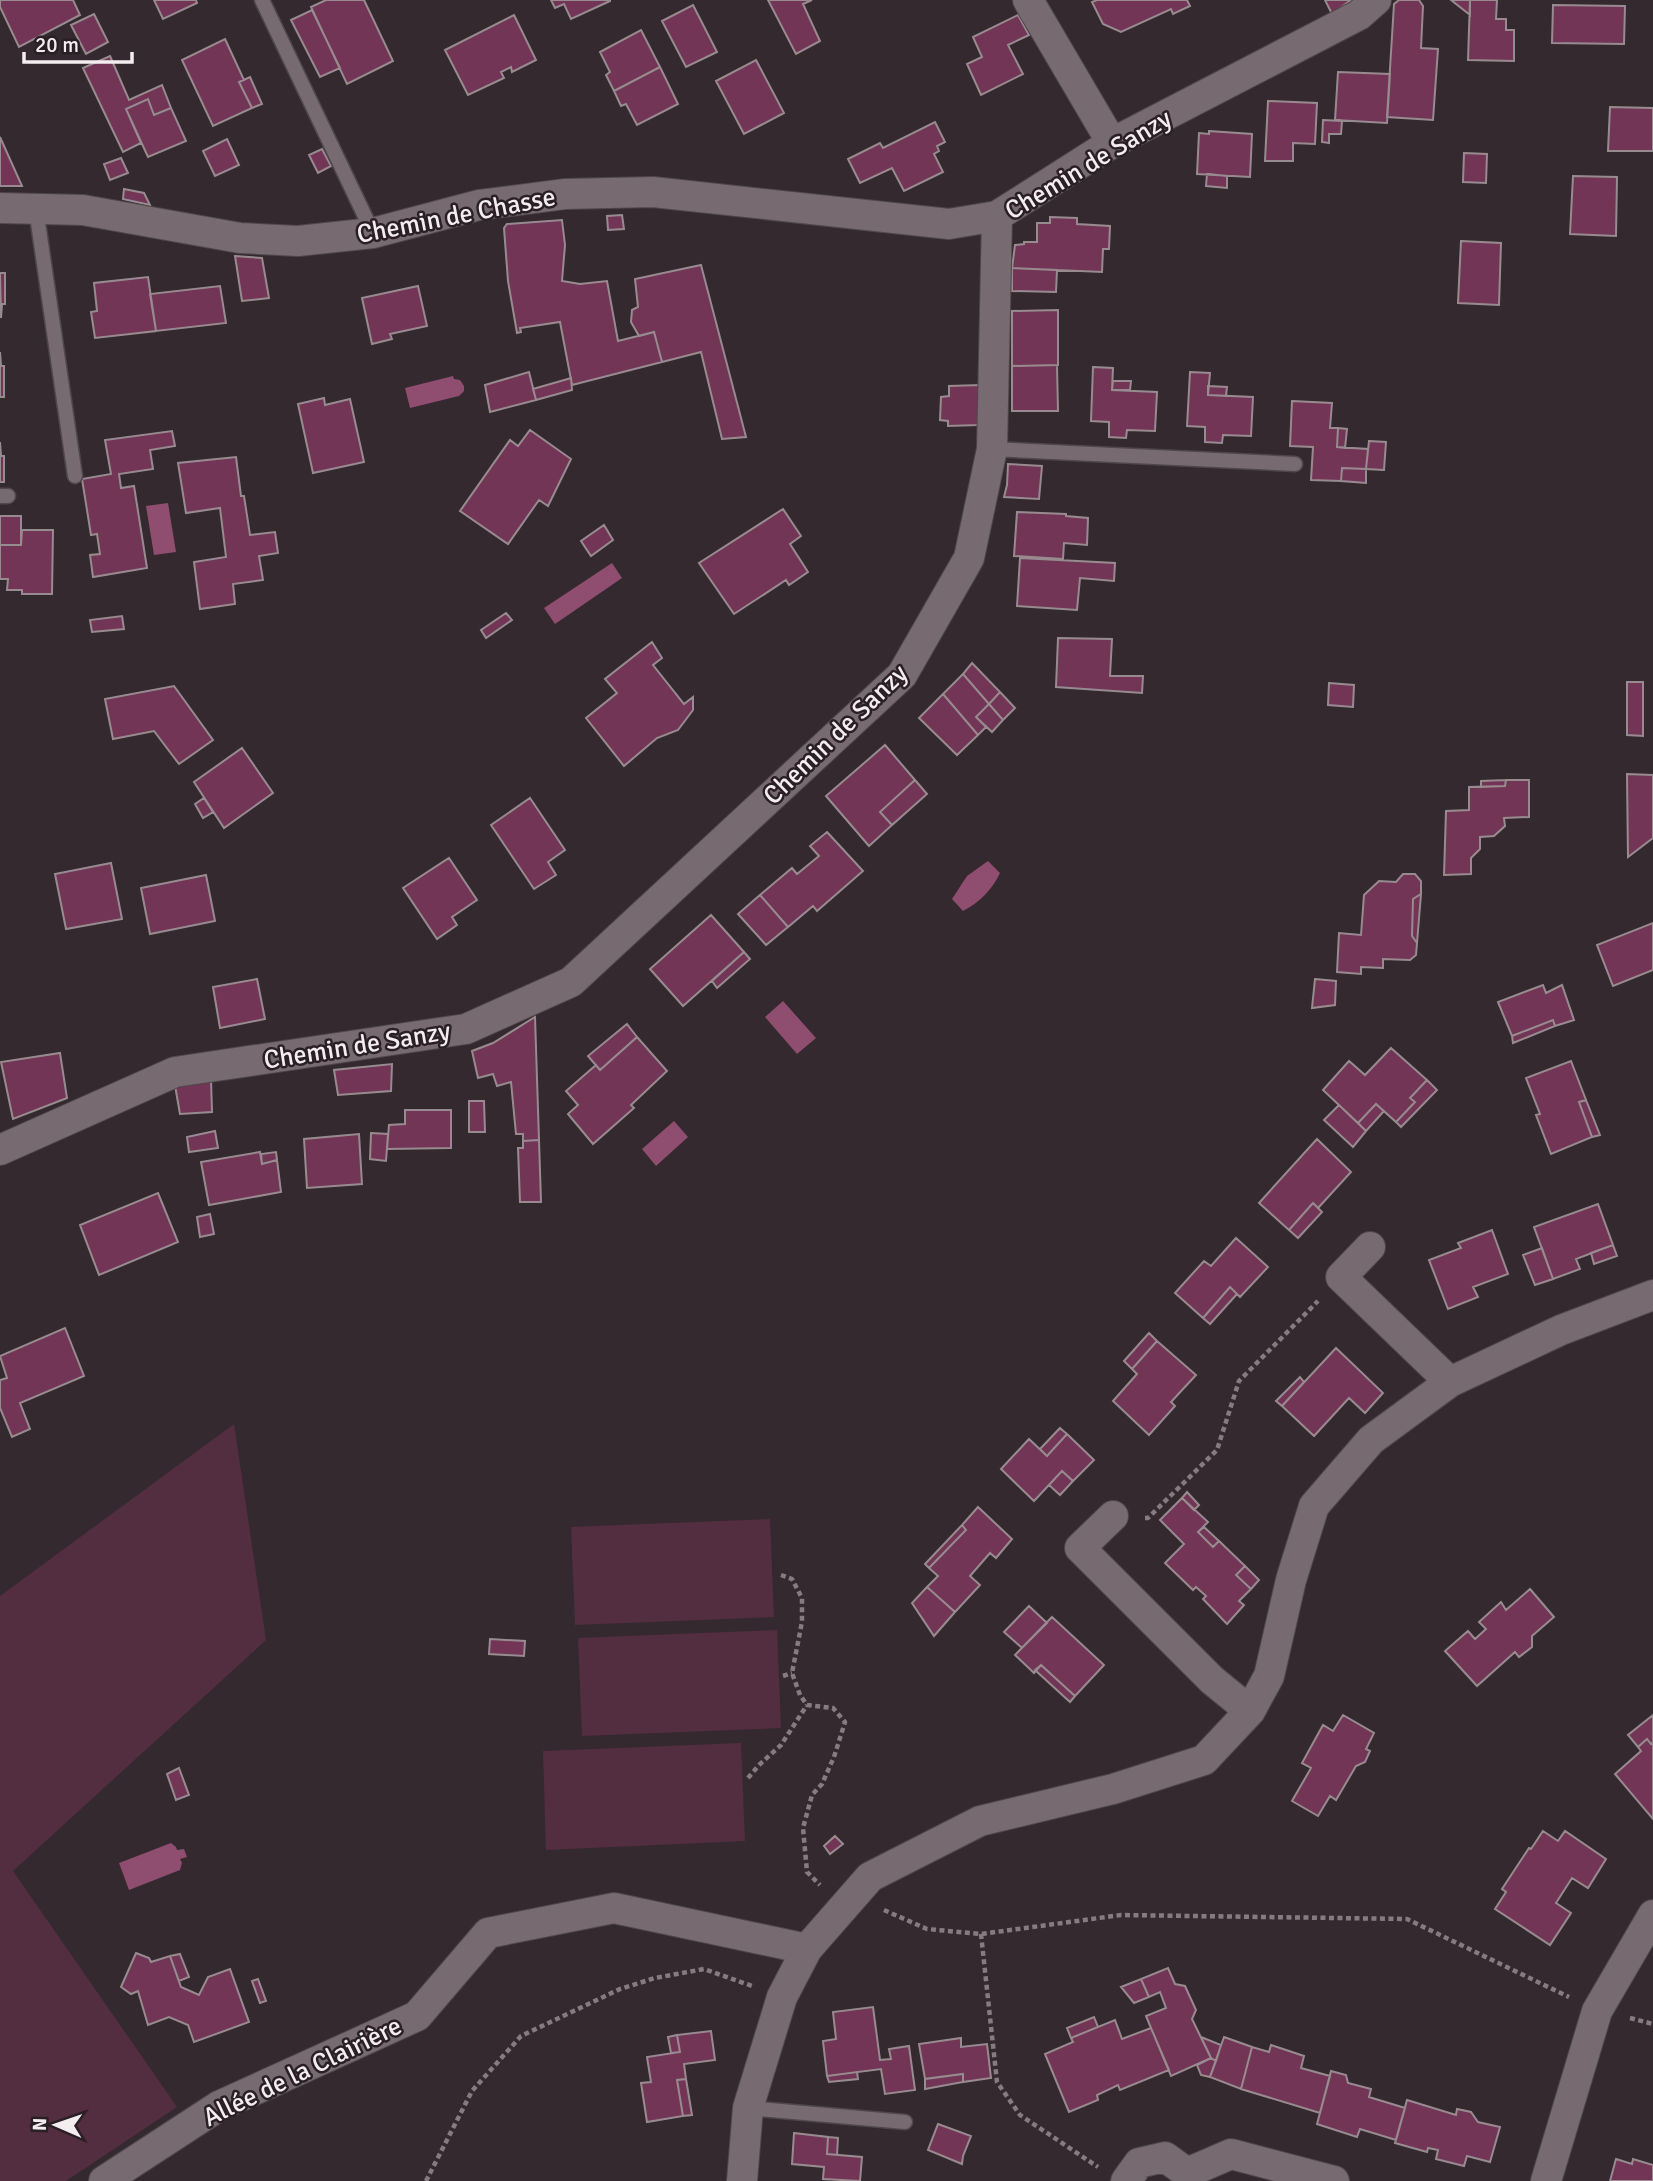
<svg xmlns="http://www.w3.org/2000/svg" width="1653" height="2181" viewBox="0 0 1653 2181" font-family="Signika,sans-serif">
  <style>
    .green { fill: #532e40 }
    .water { fill: #8f4e6f }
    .building { fill: #723555; stroke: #988b90; stroke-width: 2 }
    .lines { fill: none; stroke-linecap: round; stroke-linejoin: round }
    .service-casing { stroke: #4f474a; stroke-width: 17 }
    .minor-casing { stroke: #4f474a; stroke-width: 32 }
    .path { stroke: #867c80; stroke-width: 4.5; stroke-dasharray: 5 3.5; stroke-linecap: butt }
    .service { stroke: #776a70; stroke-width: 14 }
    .minor { stroke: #776a70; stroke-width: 30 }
    .labels { text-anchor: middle; stroke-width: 5; stroke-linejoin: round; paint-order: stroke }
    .street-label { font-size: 26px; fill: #f4edf0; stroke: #2a1f24 }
  </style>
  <rect width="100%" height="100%" fill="#34292e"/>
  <!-- green -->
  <path class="green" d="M234,1424L266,1640L13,1871L177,2107L66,2181H0V1596Z
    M770,1519L774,1617L575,1625L571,1527Z
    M777,1630L781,1728L582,1736L578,1638Z
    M741,1743L745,1841L546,1850L543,1751Z"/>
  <!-- water -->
  <path class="water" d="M453,376L454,379L460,380L464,386V391L459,396L410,408L405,388Z
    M168,503L176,552L154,555L146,506Z
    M612,563L622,578L555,624L544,608Z
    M988,861L1000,873C992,890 980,902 963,911L952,899L967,876Z
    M783,1001L816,1038L797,1054L765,1017Z
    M674,1121L688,1137L656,1166L642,1149Z
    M171,1843L176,1847L177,1850L184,1849L187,1857L180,1859L182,1863L180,1870L129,1890L119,1863Z"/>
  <!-- building -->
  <path class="building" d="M0,0H73L80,15L19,47L0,7Z
    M154,0H196L197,3L163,19Z
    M326,0H364L393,61L347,84L311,7Z
    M551,0H610V1L571,19L564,4L555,8Z
    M768,0H812L803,4L820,41L796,54Z
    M1097,0H1187L1190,6L1173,14L1171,9L1121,32L1103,24L1092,2Z
    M1325,0H1351L1332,14Z
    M1399,0H1419L1423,6L1421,48L1438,49L1433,120L1387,117L1394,4Z
    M1451,0H1470V15Z
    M1470,0H1497L1496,19H1506V30H1514V61L1468,60Z
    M693,5L717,52L686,67L662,21Z
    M1553,5L1625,6L1624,44L1552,43Z
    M312,10L340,68L320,77L291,20Z
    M94,14L108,42L86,54L71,25Z
    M514,15L536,60L512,72L511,67L501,72L504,78L468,95L445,50Z
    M1018,15L1029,35L1008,45L1023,74L981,95L967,64L982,57L973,37Z
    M641,30L660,67L614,91L606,75L610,72L600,52Z
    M225,39L244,80L239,82L252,108L213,126L182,60Z
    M110,56L129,100L162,85L171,108L154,115L148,99L126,109L141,143L123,152L83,68Z
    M756,60L784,113L744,134L716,81Z
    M660,67L678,104L637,125L626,104L621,106L614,91Z
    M1338,72L1390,74L1387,123L1335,120Z
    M250,77L262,104L252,108L239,82Z
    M148,99L154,115L171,108L186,141L148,157L126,109Z
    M1268,101L1317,103L1315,144L1293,143V161H1265Z
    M1610,107L1653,108V151H1608Z
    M1323,120L1342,121L1341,134H1329V143L1322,142Z
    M935,122L945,142L937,146L939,151L934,154L943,172L904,191L892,168L860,183L848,159L880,143L883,148Z
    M1209,131L1252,134L1250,177L1197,174L1199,133L1209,134Z
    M0,137L22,186H0Z
    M227,139L239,165L215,176L203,151Z
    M322,149L331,166L318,173L309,155Z
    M1464,153L1487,154L1486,183L1463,182Z
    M121,158L128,173L110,180L104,164Z
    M1207,174L1227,176V188L1206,186Z
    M1573,176L1617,177L1616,236L1570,234Z
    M124,189L144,193L150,205L123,199Z
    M622,215L624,229L608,230L607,216Z
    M1050,217L1077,218V224L1110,226L1109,249H1103L1102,272L1012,268L1015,245L1024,244V242H1037V223H1050Z
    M562,220L565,245L562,281L580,284L607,281L618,341L654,332L662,362L572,385L560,322L520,328L521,332L517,333L508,281L504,228L507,224Z
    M1461,241L1501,243L1499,305L1458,303Z
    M235,256L262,258L269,298L242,301Z
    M701,265L746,437L722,439L701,352L662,362L654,332L639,336L631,322L632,310L638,307L635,279Z
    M1012,268L1057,270L1056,292L1012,291Z
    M0,273H5V304H2L1,318Z
    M148,277L156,331L95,338L91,312L97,311L94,283Z
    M220,286L226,323L156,331L150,294Z
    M418,286L427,326L390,334L392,339L372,344L362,298Z
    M1058,310V365L1012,366V311Z
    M0,352L1,366H4V397H0Z
    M1057,365L1058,411H1012V366Z
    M1093,367L1113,368L1112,390L1157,392L1155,431L1127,430L1126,438L1109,437V422L1091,421Z
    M529,372L536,400L490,412L485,385Z
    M1190,372L1210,373L1208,395L1253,397L1251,436L1223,435L1222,443L1205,442V427L1187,426Z
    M571,378L572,390L536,400L533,389Z
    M1113,381H1131L1130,390H1112Z
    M980,385L978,425L948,426V421L940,420L941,397L949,396V386Z
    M1208,386L1227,387L1226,396L1208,395Z
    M324,398L325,405L350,399L364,462L313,473L298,404Z
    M1292,401L1332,403L1330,428H1338L1337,447L1368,449L1366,469L1342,468L1341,481L1311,480L1313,447L1290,446Z
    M1338,428L1347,429L1345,448L1337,447Z
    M530,430L571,459L548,506L539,500L508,544L460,511L510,440L518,446Z
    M172,431L175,446L150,450L153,469L119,474L121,488L134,486L147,568L93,577L90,555L100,554L97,534L91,535L82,479L111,474L105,440Z
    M1369,441L1386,442L1384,470L1366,469Z
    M0,442L1,456H4V482H0Z
    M236,457L241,496H244L250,535L275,532L278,553L259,556L263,580L233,584L235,604L200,609L194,562L226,557L220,508L186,513L178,463Z
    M1008,464L1042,466L1039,499L1004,497L1007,485Z
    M1342,468L1366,469V483L1341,481Z
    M783,509L801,536L790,544L808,572L789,585L786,580L734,614L699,563Z
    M1017,512L1066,514V516L1088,518L1087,545L1064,543L1063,559L1014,556Z
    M0,516H21V545H0Z
    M604,525L613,540L591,556L581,541Z
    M22,530H53L52,594H22V590H7L8,579H0V545H21Z
    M1020,558L1115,563L1114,581L1080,578L1077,610L1017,606Z
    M506,613L512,620L486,638L481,630Z
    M122,616L124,629L92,632L90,620Z
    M1058,638L1112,639L1110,676H1143L1142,693L1056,687Z
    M652,642L662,658L653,665L684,704L693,697V710L678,730L657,738L624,766L586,718L617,693L605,679Z
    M972,663L1000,692L989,704L963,674Z
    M963,674L989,704L976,717L986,727L978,735L943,694Z
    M1627,682H1643V736L1627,735Z
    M1329,683L1354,685L1353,707L1328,705Z
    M174,686L213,740L179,764L154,731L113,739L105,699Z
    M1000,692L1015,708L1003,720L989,704Z
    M943,694L978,735L957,755L919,718Z
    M989,704L1003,720L992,732L976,717Z
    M885,745L915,780L880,812L892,825L869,846L826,796Z
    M242,748L273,793L224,828L194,782Z
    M1627,774L1653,775V838L1628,857Z
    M915,780L927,794L892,825L880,812Z
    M1506,780H1529V817L1504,818L1505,826L1494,836L1480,837V849L1471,858V874L1444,875L1446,811L1469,810V787L1505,786Z
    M1506,780L1505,786L1481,787V781Z
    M204,798L213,812L203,818L195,804Z
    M530,798L565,850L548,862L556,875L534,889L491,825Z
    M827,832L863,871L817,911L813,906L788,927L760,895L792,868L797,874L819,856L810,846Z
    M449,858L477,900L452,917L457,925L437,939L403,888Z
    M111,863L122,919L66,929L55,874Z
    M1403,874H1415L1421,881V894L1413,899L1412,936L1417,943L1416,955L1410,960L1383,959V968L1361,967V974L1337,972L1339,933L1361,935L1364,895L1379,881L1396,882Z
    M206,875L215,921L150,934L141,888Z
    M1421,894L1417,943L1412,936L1413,899Z
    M760,895L788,927L766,945L738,914Z
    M711,915L744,952L683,1006L650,969Z
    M1653,923V970L1613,986L1597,945Z
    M744,952L750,959L717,988L712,981Z
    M257,979L265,1019L220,1028L213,987Z
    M1315,979L1336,981L1335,1005L1312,1008Z
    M1543,985L1546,993L1562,985L1574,1020L1555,1026L1553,1020L1512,1036L1498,1002Z
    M535,1017L539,1140L523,1141V1134H516L511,1082L497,1086L493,1074L478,1078L472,1051L493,1043Z
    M1553,1020L1555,1026L1513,1043L1512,1036Z
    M627,1024L637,1037L600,1070L588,1056Z
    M637,1037L667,1071L631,1105L634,1108L593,1144L568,1114L578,1105L566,1091L596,1065L600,1070Z
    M1391,1048L1427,1080L1410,1098L1415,1102L1396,1122L1376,1104L1358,1123L1323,1090L1349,1061L1365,1075Z
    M60,1053L67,1098L13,1119L1,1062Z
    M1571,1061L1586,1100L1579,1102L1592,1137L1551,1154L1536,1115L1540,1114L1526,1078Z
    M392,1064L391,1091L338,1095L334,1070Z
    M211,1079L212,1112L180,1114L174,1080Z
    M1427,1080L1437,1090L1401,1127L1396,1122L1415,1102L1410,1098Z
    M1586,1100L1600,1135L1592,1137L1579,1102Z
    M469,1101H484L485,1132H469Z
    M1376,1104L1384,1111L1366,1131L1358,1123Z
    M1339,1105L1366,1131L1353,1147L1324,1120Z
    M405,1110H451V1148L387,1149L389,1125L405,1124Z
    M215,1131L218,1148L189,1152L187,1137Z
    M371,1133L388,1134L386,1161L370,1159Z
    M359,1134L362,1184L307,1188L304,1139Z
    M1317,1139L1351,1172L1318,1208L1313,1203L1289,1230L1259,1203Z
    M539,1140L541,1202H520L518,1148H523V1141Z
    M260,1152L262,1164L277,1160L281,1192L209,1205L201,1162Z
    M276,1152L277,1160L262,1164L261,1154Z
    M158,1193L178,1242L99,1275L80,1225Z
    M1313,1203L1322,1212L1298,1238L1289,1230Z
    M1598,1204L1613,1245L1576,1259L1580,1269L1553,1279L1534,1227Z
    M210,1214L214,1234L200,1237L197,1217Z
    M1492,1230L1508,1274L1473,1287L1478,1297L1448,1309L1429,1260L1461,1248L1458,1243Z
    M1236,1238L1268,1267L1240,1297L1230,1287L1203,1318L1175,1293L1204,1261L1211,1266Z
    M1613,1245L1617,1256L1594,1264L1591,1253Z
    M1542,1248L1553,1279L1535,1285L1523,1255Z
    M1230,1287L1237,1294L1210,1324L1203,1318Z
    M65,1328L84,1376L20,1403L30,1429L12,1437L0,1408V1380L7,1378L0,1356Z
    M1149,1333L1157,1341L1132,1369L1124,1361Z
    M1157,1341L1196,1375L1171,1402L1175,1406L1149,1435L1113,1401L1137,1374L1132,1369Z
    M1336,1348L1383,1393L1365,1413L1349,1398L1314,1436L1282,1406Z
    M1300,1377L1304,1382L1282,1406L1276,1401Z
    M1060,1428L1067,1434L1047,1456L1040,1449Z
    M1067,1434L1094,1460L1073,1481L1062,1471L1034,1501L1001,1469L1029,1439L1047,1456Z
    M1062,1471L1073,1481L1060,1495L1049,1485Z
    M1187,1492L1199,1505L1194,1510L1182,1498Z
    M1182,1498L1208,1522L1198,1532L1213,1547L1219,1541L1245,1566L1236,1575L1251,1589L1239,1601L1244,1605L1227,1624L1203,1599L1206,1596L1196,1587L1193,1590L1165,1563L1184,1544L1160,1520Z
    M978,1507L1012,1539L996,1558L990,1553L970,1576L980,1585L955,1612L927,1587L938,1576L929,1568L966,1530L962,1525Z
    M962,1525L966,1530L929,1568L925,1564Z
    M1204,1527L1219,1541L1213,1547L1198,1532Z
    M1245,1566L1259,1580L1251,1589L1236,1575Z
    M927,1587L955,1612L934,1636L912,1603Z
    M1530,1589L1554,1617L1532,1636V1647L1519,1657L1515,1652L1477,1686L1445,1651L1468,1631L1475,1639L1486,1629L1479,1622L1501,1602L1506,1610Z
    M1029,1606L1047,1623L1022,1648L1004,1632Z
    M1052,1617L1104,1665L1075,1696L1041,1665L1034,1673L1015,1655Z
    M490,1639L525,1641L524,1656L489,1654Z
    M1041,1665L1075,1696L1070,1702L1035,1670Z
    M1343,1715L1374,1733L1366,1749L1370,1751L1365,1762L1356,1766L1336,1800L1330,1796L1318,1816L1292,1801L1311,1768L1302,1763L1323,1725L1333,1731Z
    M1653,1715V1742L1651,1744L1647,1739L1638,1747L1628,1735Z
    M1647,1739L1651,1744L1653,1742V1819L1615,1774L1641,1751L1638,1747Z
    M179,1768L189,1795L176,1800L167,1774Z
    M1543,1831L1558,1841L1565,1831L1606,1859L1588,1888L1572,1878L1556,1903L1571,1913L1550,1945L1495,1909L1506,1892L1502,1889L1529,1848L1531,1849Z
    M835,1836L843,1844L830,1854L824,1846Z
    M136,1953L149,1958L151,1962L170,1956L181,1987L199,1995L208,1977L230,1969L249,2022L194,2042L188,2025L169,2017L148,2025L138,1991L131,1994L121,1987Z
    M180,1954L189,1977L179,1981L170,1956Z
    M1168,1968L1175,1984L1185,1986L1196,2010L1192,2019L1211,2058L1171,2076L1146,2016L1166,2008L1160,1992L1149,1997L1141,1979Z
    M258,1979L266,2001L260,2003L252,1981Z
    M1141,1979L1149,1997L1134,2003L1121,1987Z
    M873,2007L880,2060L891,2059L889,2049L909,2046L915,2090L885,2094L881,2069L827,2076L823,2041L836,2039L833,2012Z
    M1094,2017L1098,2027L1071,2038L1067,2028Z
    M1115,2020L1122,2039L1151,2028L1169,2070L1120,2090L1118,2085L1097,2095L1098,2100L1069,2112L1045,2054L1073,2042L1071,2038Z
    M711,2031L715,2060L684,2064L686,2079L677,2080L683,2116L647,2122L641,2083L651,2082L647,2057L680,2052L677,2035Z
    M677,2035L680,2052L671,2053L668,2037Z
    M1201,2037L1221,2045L1216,2061L1211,2058Z
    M1224,2037L1252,2047L1241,2089L1210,2077Z
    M961,2038V2047L987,2044L991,2078L963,2082V2074L925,2079L919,2044Z
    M1271,2045L1304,2056L1301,2068L1330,2076L1320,2113L1241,2089L1252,2047L1269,2052Z
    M1211,2058L1216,2061L1210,2077L1201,2075L1197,2065Z
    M1331,2071L1346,2075L1348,2083L1371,2089L1369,2097L1405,2108L1396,2140L1360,2129L1357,2137L1317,2124Z
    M857,2072L858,2079L829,2082L827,2076Z
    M963,2074V2082L925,2089V2079Z
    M686,2079L692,2115L683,2116L677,2080Z
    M1407,2100L1456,2115L1457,2109L1471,2112L1478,2122L1500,2127L1490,2162L1467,2156L1464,2166L1436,2159L1438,2150L1428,2148L1427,2152L1395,2143Z
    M938,2124L971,2136L963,2156L962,2164L928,2150Z
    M794,2133L828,2137L827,2154L862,2157L860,2181L823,2179L824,2167L792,2164Z
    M828,2137L838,2138L837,2155L827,2154Z
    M1616,2159L1632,2164L1633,2159L1653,2165V2181H1610Z"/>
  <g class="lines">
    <defs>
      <path id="service" d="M262,0L373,233
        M36,209L75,476
        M992,449L1295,464
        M0,496H8
        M748,2108L905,2122"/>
      <path id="minor" d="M1028,0L1112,143
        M0,208L83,210L240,238L298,241L373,233L479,205L565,194L653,192L949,224L997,216
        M0,1150L175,1072L466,1029L571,982L902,675L969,558L992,449L997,216L1112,143L1359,15L1376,0
        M1370,1247L1341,1277L1450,1382
        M1113,1516L1080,1548L1212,1680L1250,1711
        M1187,2173L1231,2154L1334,2181
        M104,2181L219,2106L417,2016L488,1933L614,1908L807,1949
        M742,2181L748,2108L782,1997L807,1949L870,1877L980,1821L1113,1789L1204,1760L1250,1711L1269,1676L1291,1580L1314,1506L1371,1440L1450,1382L1561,1330L1653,1295
        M1126,2181L1139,2163L1165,2157L1187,2173L1188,2181
        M1546,2181L1597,2011L1653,1915"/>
    </defs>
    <!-- service casing -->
    <use href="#service" class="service-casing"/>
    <!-- minor casing -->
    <use href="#minor" class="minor-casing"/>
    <!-- path -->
    <path class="path" d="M1145,1518H1148L1217,1450L1239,1381L1318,1301
      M781,1575L792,1579L802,1598V1622L792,1673L800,1695L807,1705L833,1708L845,1722L834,1757L822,1784L812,1795L803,1828L807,1872L820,1885
      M783,1676L792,1673
      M748,1778L759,1765L781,1745L807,1705
      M884,1910L927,1929L981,1934L1121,1915L1407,1919L1569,1997
      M981,1934L997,2082L1020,2115L1098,2167
      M1630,2018L1653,2024
      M426,2181L472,2091L521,2036L620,1989L655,1978L704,1969L752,1986"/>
    <!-- service -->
    <use href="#service" class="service"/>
    <!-- minor -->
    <use href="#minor" class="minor"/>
  </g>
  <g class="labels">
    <!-- street labels -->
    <g class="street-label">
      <text transform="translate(1088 164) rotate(-31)" y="9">Chemin de Sanzy</text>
      <text transform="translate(456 215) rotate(-11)" y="9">Chemin de Chasse</text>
      <text transform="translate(835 734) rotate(-44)" y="9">Chemin de Sanzy</text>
      <text transform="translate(357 1045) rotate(-9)" y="9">Chemin de Sanzy</text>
      <text transform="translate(302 2071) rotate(-26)" y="9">Allée de la Clairière</text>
    </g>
  </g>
  <!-- north arrow -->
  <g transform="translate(56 2125) rotate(272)" stroke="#2a1f24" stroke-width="5" paint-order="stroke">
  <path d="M0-5L12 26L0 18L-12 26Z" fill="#f4edf0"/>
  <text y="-10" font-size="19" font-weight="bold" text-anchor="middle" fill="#f4edf0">N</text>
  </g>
  <!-- scale -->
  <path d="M24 52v10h108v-10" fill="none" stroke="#f4edf0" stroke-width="3.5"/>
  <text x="35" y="52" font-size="21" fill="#f4edf0" stroke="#2a1f24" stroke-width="5" paint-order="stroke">20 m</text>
</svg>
